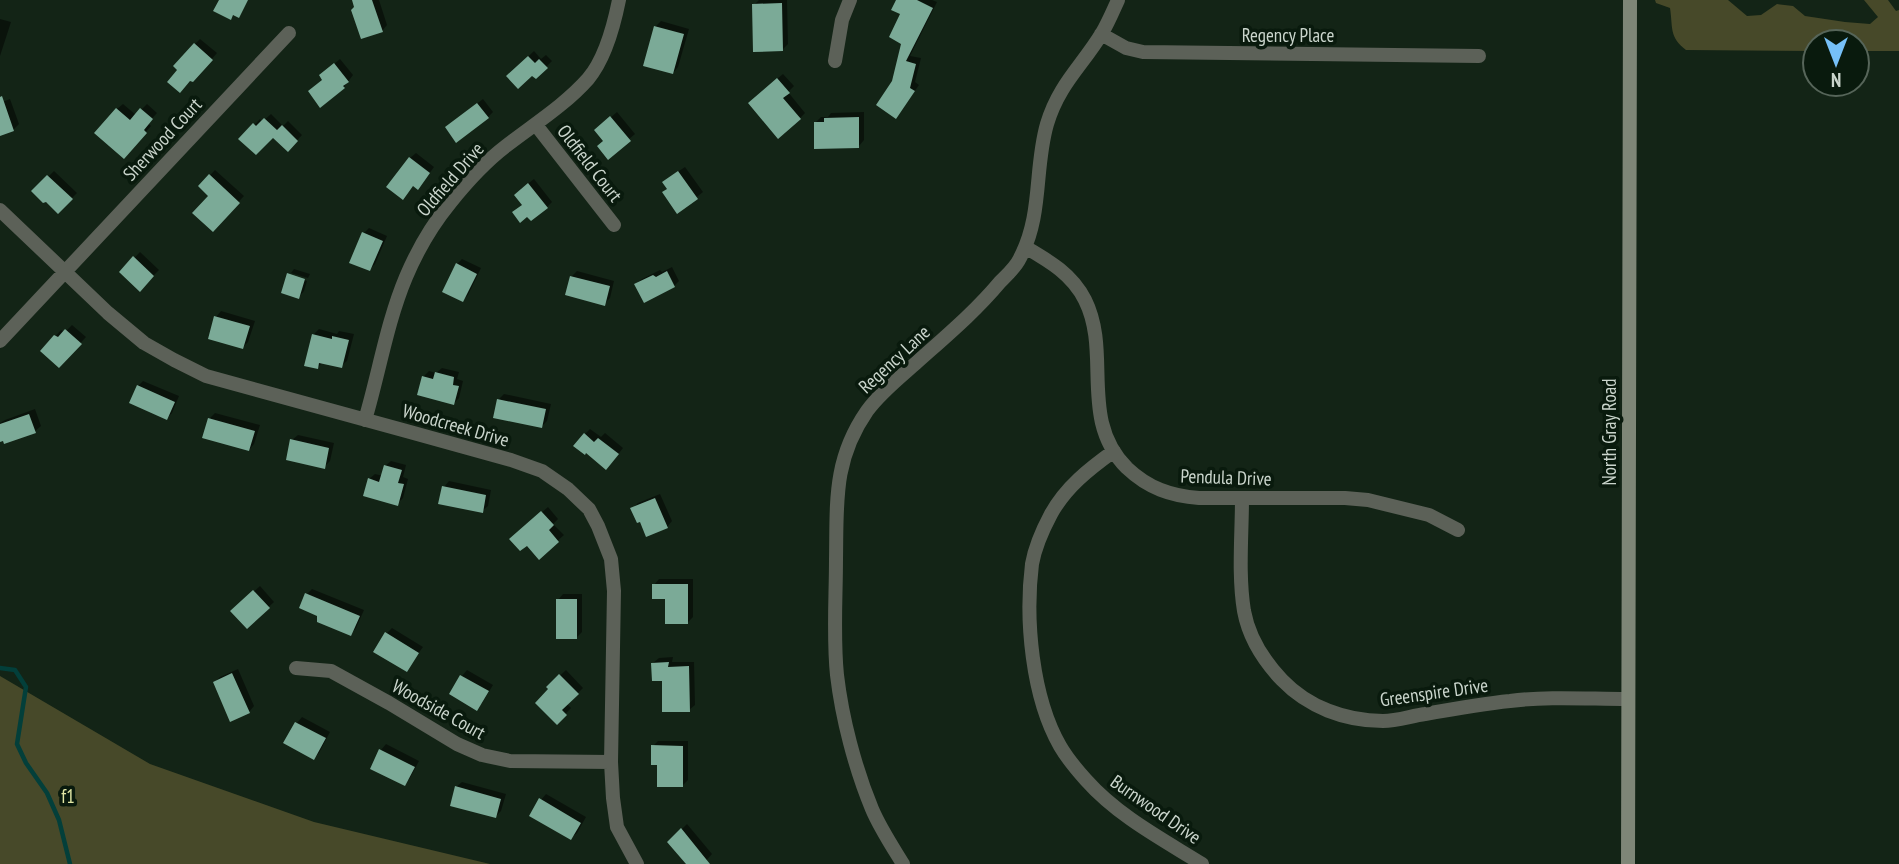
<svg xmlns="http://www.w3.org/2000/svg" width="1899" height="864" viewBox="0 0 1899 864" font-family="'PT Sans Narrow',sans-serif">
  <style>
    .green { fill: #474929 }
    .shadow { fill: #0007 }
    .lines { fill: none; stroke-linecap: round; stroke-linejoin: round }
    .stream { stroke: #033f3a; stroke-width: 4.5 }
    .building { fill: #7baa97 }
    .street { stroke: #5c6158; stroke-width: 14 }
    .secondary { stroke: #7e8677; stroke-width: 14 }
    .labels { text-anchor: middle; stroke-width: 7; stroke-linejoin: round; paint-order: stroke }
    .street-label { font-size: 19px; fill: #cad5cc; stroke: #091a0d }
    .park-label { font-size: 19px; fill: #e2e7a4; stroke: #091a0d }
  </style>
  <rect width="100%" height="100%" fill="#132416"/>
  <!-- green -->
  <path class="green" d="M1655,0H1728L1747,16L1761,15L1777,4L1793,6L1805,16L1845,22L1870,24L1878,17L1864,0H1888L1896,11L1899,10V51H1857V42H1815V51L1686,50C1669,37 1673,28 1670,8L1656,3Z
    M0,676L150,764L314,822L490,864H0Z"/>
  <!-- shadow -->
  <path class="shadow" d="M353,0H379L387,25L382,31L356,8Z
    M759,0H787L788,44L782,50L754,5Z
    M898,0H932L937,2L910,56L921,58L915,82L919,85L896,117L894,81L903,43V14Z
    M0,19L11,22L0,56Z
    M661,21L689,29L678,67L673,73L655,27Z
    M200,39L217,53L199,74L195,44Z
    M534,51L541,59L546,55L552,61L536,77L532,73L508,76Z
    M340,59L353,75L344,87L324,79L327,70Z
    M783,74L794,86L788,92L805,113L800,118L755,97Z
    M10,99L19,124L13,130L0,135V103Z
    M483,99L493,112L488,117L447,127Z
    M123,104L136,115L147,104L157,113L148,123L151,126L129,151L117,109Z
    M617,112L635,134L608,157L602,125Z
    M864,112V140L859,146L815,123L821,117H828L831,113Z
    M271,114L283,126L288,121L302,135L288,150L273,135L241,139L260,119L262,122Z
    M416,153L434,167L423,182L410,158Z
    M685,167L703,192L678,212L670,177Z
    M215,170L244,196L213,229L211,196L200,186Z
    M54,171L77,193L58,212L34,191Z
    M534,179L552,202L547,207L523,204L521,189Z
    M369,228L387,236L375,264L370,269L364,233Z
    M140,252L159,270L140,289L121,272Z
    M462,259L481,268L468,295L463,300L457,264Z
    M672,267L679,281L674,286L636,284L642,279L660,270L662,272Z
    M294,269L310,274L308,278L291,273Z
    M577,271L614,281L610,298L604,304L571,277Z
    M289,274L307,281L304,291L299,297Z
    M221,311L255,321L248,342L243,347L216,317Z
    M72,325L86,337L59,366L42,351L61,330L65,332Z
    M319,329L337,334L339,331L354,334L347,361L341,366L323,362L317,368L313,335Z
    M442,368L459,372L457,379L463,381L459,398L454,403L423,377L429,371L436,373Z
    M143,381L179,396L172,413L167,418L138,386Z
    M504,394L551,404L547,421L542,426L498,400Z
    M35,409L41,426L35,431L0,441V423L5,420Z
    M215,413L260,425L254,444L249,450L210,418Z
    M590,429L601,437L605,433L623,448L612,462L585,434Z
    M298,435L334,443L330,461L324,467L292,440Z
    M391,461L406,465L403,477L408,479L403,498L397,504L369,479L375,474L383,476L385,466Z
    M449,481L491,490L488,506L482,511L444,487Z
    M660,494L672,521L667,527L632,509L638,503Z
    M548,507L558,519L553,524L564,535L539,557L517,534Z
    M659,579H693V617L687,623L654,585Z
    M260,586L274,602L247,627L233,611Z
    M312,589L364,610L356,628L351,634L319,615L307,594Z
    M563,594H582V632L577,637L558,600Z
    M392,628L423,647L406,670L386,634Z
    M673,657L672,662H694L695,705L689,710L663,679L653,663L659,658Z
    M238,669L254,706L249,712L215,682L220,677Z
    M467,670L493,685L482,703L477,708L452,694L462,676Z
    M566,670L583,688L567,704L571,708L557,723L551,689L548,687Z
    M302,717L330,732L319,753L314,758L286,743L297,723Z
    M658,741H688V780L682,786L659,763L653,746Z
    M386,744L419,761L410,778L405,784L372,768L381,750Z
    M462,782L506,794L501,811L496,816L456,787Z
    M546,794L586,817L577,833L571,838L541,800Z
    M687,824L712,854L703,864H688L669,842Z"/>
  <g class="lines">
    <!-- stream -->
    <path class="stream" d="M0,668L15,670L26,687L17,744L26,763L47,793L59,820L70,864"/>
  </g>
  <!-- building -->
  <path class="building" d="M219,0H248L239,18L233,15L231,20L213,11Z
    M352,0H372L383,32L361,39L351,10L354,7Z
    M896,0H917L933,8L906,61L916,64L910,88L915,91L896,119L876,105L892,81L901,44L889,37L900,14L891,10Z
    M782,3L783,51L753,52L752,4Z
    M654,26L684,34L673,74L643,66Z
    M194,43L213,60L193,82L190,81L180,93L167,82L177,70L173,66Z
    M528,56L535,63L539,59L548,68L536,79L532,76L518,89L506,76Z
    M334,63L349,82L343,86L345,88L320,108L308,91L322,80L319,75Z
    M777,78L790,93L783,98L801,119L778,139L748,103Z
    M2,96L14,131L0,136V97Z
    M477,103L489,118L456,143L445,127Z
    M116,108L130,120L140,108L153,119L144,130L147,133L124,159L94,133Z
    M610,116L631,141L608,160L597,146L603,141L594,130Z
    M859,117V148L814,149V122H824V118Z
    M264,118L277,130L282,125L298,141L288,152L273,138L256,155L238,139L253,123L256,126Z
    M409,157L430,173L418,190L413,186L403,200L386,187Z
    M678,171L698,199L677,214L662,192L667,189L662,182Z
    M209,174L240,203L213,232L192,213L208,196L198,186Z
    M47,175L73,199L58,214L46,202L43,203L31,191Z
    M528,183L548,208L531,221L527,217L520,223L512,212L522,205L514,195Z
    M362,232L383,241L370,271L349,263Z
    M133,256L154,276L140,292L119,272Z
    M456,263L477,274L463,302L442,292Z
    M667,271L675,287L644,303L634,284L653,275L656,277Z
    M287,273L305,279L299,299L281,293Z
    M570,276L610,286L605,306L565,295Z
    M214,316L250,326L243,349L208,339Z
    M65,329L82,344L59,368L40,351L54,335L58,337Z
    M312,334L332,339V336L349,340L342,368L319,363L318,369L304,366Z
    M435,372L454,377L453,385L459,386L454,405L417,395L422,376L433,379Z
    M137,385L175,402L167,420L129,403Z
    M497,399L546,409L542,428L493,418Z
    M29,414L36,433L4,444L3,441L0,442V424Z
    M208,418L255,431L249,451L202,438Z
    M584,433L594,442L598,438L619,454L606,470L586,453L585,455L573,446Z
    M290,439L329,448L325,469L286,460Z
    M384,465L402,470L398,483L404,484L398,506L363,496L368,478L379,482Z
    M442,486L486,495L483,513L438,504Z
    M655,498L668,528L646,537L640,522L637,523L630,508Z
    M541,511L554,525L549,530L559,542L539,560L527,546L520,551L509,539Z
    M652,584H688V624H665V599H652Z
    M253,590L270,608L247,629L230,611Z
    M305,593L360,616L351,636L317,622V616L299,608Z
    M556,599H577V639H556Z
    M385,632L419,653L407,672L373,652Z
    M669,662L668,667L689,666L690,712H662V681H652L651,663Z
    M232,673L250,713L230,722L213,682Z
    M559,674L579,694L562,710L567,715L557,725L535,703L548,689L546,687Z
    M460,675L489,691L477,711L449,694Z
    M295,722L326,738L314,760L283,743Z
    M651,745L683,746V787H657V765H651Z
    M379,749L415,767L405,786L370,769Z
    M455,786L501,799L496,818L450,806Z
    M539,798L581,823L571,840L529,816Z
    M681,828L710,864H686L667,842Z"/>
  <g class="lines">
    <!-- street -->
    <path class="street" d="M1101,34L1126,48L1143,52L1479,56
      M835,61L842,20L850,0
      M536,125L614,225
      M0,210L108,313L144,343L174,360L206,376L410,432L511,460L542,471L568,489L589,509L598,526L611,559L614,591L611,762L613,798L617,827L637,864
      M1025,247C1049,261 1072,274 1085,300C1112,354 1078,419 1127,468C1148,488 1171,496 1199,498H1345L1368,500L1429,515L1458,530
      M0,341L289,33
      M365,420C379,373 387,322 406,277C417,251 432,225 450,203C466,183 485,162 506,146C533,125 565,105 588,79C605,59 614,25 619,0
      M1114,451C1089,469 1066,487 1051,514C1043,529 1035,547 1032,564C1025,620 1032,697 1060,746C1067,758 1077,770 1086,780C1118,816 1162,839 1202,864
      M1242,498C1242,535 1238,574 1244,611C1249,638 1263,660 1282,680C1308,707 1345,721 1383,721C1397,721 1411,716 1425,714C1453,709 1481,704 1510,701C1549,696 1588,699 1627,699
      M296,668L331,671L389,703L457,744L482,755L510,761L611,762
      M903,864C892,846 880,828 872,809C855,768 842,718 837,675C833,637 836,597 836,559C837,502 833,460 867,411C880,393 899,378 916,363C945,337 975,312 1000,282C1007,275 1016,267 1020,258C1043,214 1034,169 1047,124C1059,84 1082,66 1102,33C1108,23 1113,11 1118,0"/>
    <!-- secondary -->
    <path class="secondary" d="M1628,864L1630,0"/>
  </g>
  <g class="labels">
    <!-- street labels -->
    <g class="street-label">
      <text x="1288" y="42">Regency Place</text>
      <text transform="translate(162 139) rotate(-47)" y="7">Sherwood Court</text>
      <text transform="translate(590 163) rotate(52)" y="7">Oldfield Court</text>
      <text transform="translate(450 179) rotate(-49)" y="7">Oldfield Drive</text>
      <text transform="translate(894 359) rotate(-43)" y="7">Regency Lane</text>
      <text transform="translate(456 425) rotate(16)" y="7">Woodcreek Drive</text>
      <text transform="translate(1609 432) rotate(-90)" y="7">North Gray Road</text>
      <text transform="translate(1226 477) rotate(2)" y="7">Pendula Drive</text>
      <text transform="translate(1434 692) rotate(-8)" y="7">Greenspire Drive</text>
      <text transform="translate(439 709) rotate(29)" y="7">Woodside Court</text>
      <text transform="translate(1156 809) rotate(35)" y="7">Burnwood Drive</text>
    </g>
    <!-- park labels -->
    <g class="park-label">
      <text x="68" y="803">f1</text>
    </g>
  </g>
  <!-- north arrow -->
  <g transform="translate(1836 63) rotate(180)"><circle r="33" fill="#091a0d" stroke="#566559" stroke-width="2"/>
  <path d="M0-5L12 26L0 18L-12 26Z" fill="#76c0f7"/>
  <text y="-10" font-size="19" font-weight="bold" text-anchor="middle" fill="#cad5cc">N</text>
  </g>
</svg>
